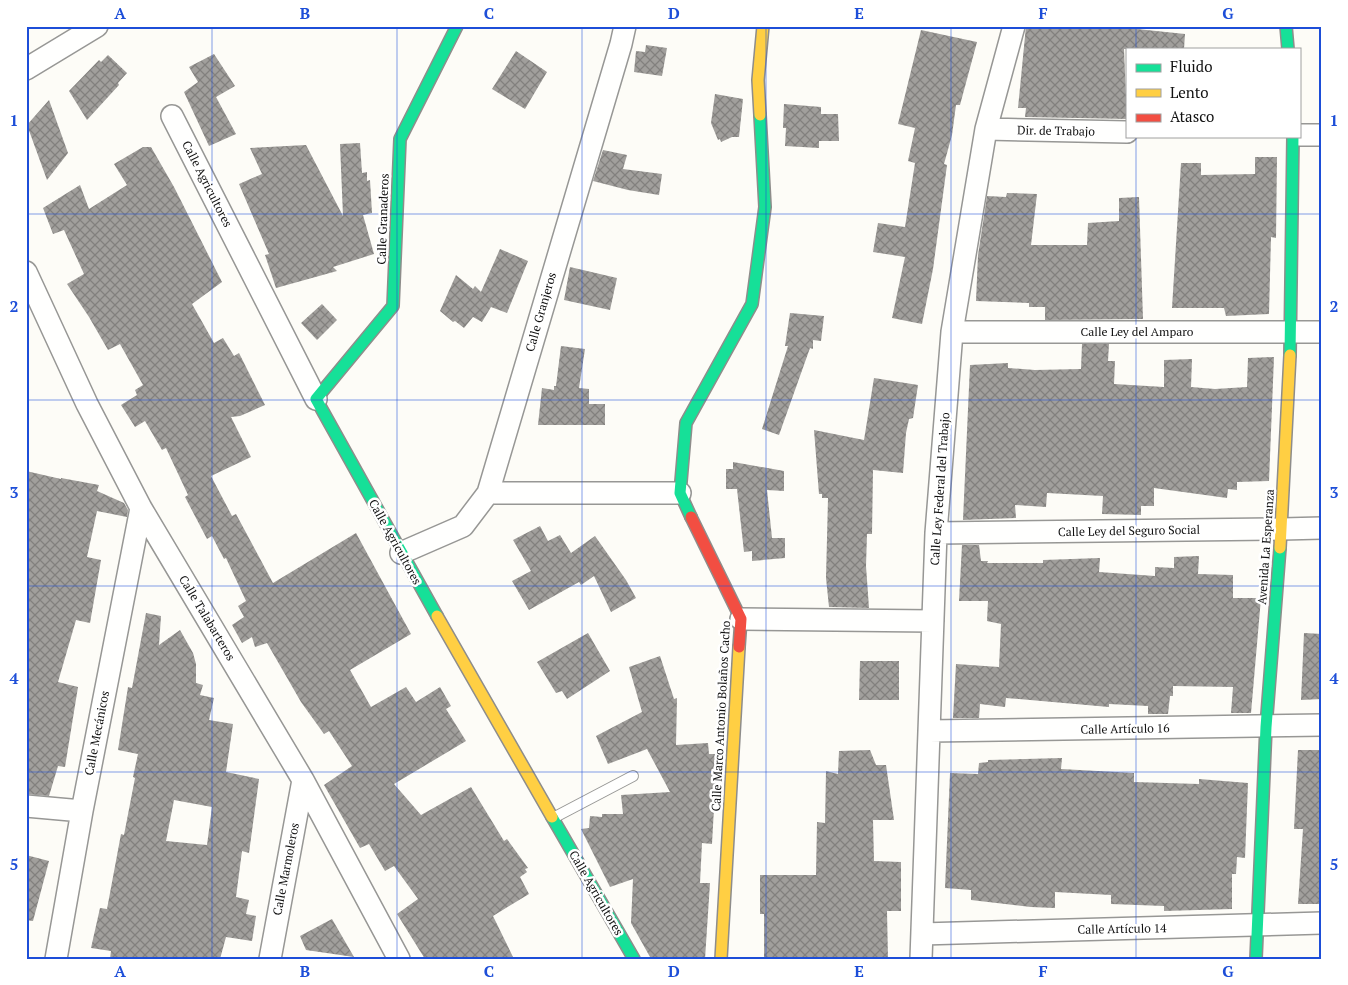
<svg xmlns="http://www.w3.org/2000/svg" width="1348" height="985" viewBox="0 0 1348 985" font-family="'PT Serif',serif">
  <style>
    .building { fill: url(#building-cross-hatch); fill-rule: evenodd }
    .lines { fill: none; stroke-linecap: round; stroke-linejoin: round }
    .lane-casing { stroke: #979795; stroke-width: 12 }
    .street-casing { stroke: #979795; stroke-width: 24 }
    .fast-casing { stroke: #8e8d8b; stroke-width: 14 }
    .slow-casing { stroke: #8e8d8b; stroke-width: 14 }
    .jam-casing { stroke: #8e8d8b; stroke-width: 14 }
    .lane { stroke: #fffffe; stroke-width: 10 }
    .street { stroke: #fffffe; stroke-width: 21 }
    .fast { stroke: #16e098; stroke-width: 11 }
    .slow { stroke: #ffcf43; stroke-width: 11 }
    .jam { stroke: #f24e42; stroke-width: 11 }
    .grid { fill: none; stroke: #1d4ed8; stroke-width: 1; stroke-opacity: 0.55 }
    .labels { text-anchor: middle; stroke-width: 5; stroke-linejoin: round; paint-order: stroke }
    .street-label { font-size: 12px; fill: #111; stroke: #fff }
    .neatline { fill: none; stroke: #1d4ed8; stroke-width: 2 }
    .grid-label { font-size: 16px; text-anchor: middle; font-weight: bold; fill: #1d4ed8 }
  </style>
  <defs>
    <pattern id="building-cross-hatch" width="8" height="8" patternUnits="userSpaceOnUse" patternTransform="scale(1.25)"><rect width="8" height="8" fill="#a19f9c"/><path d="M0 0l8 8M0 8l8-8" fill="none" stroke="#82807e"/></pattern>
  </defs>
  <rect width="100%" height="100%" fill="#fdfcf7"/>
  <!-- building -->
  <path class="building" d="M1026,26H1108L1185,34L1184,49H1124L1127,119L1025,117L1026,108H1018Z
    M921,30L977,42L960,105H956L952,135L944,164L947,165L933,269L922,324L892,318L905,257L873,252L878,223L905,227L915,163L908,161L915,128L898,124Z
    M646,45L667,48L662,76L634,72L636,51L645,52Z
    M516,51L547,72L525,109L492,89Z
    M214,54L235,86L216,97L236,134L209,146L184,92L198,82L189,67Z
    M108,55L127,73L118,83L119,85L87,120L69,91L99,60L101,62Z
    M715,94L743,99L739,137H732L721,142L720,139L718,140L711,123Z
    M49,100L68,153L47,180L27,125Z
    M784,104L821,107V114H838L839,141H819V148L785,146L786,128H783Z
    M360,143L362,173L367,172V181L370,180L372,213L363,215L374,254L333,267L337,271L276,288L265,255L269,254L239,184L262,174L250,148L306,145L343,216L340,144Z
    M143,147H151L174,187L222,282L192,304L214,343L223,338L234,356L239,353L265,405L240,416L231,417L251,457L211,476L232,516L236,514L273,583L356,533L411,634L350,670L371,707L406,687L416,702L440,687L451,706L446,709L466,741L394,784L421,815L471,787L504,841L507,839L528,868L525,869L527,872L520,877L529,894L493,916L514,959H425L397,914L418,899L394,866L385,871L369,844L360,848L324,785L352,766L329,731L324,734L301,702L267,643L255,647L252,637L242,643L232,625L244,617L238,606L246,601L226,558L224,559L212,536L207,539L185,497L188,495L166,448L162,450L145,421L135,427L121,405L137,395L135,390L143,385L120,344L108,350L89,317L67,284L84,274L64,230L53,234L43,208L80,185L89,209L127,185L114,164Z
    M603,150L627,155L623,169L662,174L659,195L628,190L593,181Z
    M1255,157H1277L1276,238L1271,237L1269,314L1226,316L1224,308H1172L1181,163H1201V175L1255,174Z
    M1007,193L1037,194L1031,245H1087L1088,223L1119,221V198L1139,197L1143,319L1045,320V307H1029V303L976,301L978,255L987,196L1006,197Z
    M500,249L528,261L507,313L491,307L482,322L473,317L464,328L455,321L453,322L440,311L456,275L473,289L475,286L481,292Z
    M570,267L617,278L610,310L564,300Z
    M322,304L337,320L317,340L301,323Z
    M790,313L824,316L821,341L813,340V349L810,348L779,435L762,429L788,346H785Z
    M1082,344H1109L1108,361H1115L1114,384L1164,387V360L1192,359L1191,387L1215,389L1247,387L1248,358L1274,357L1269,481L1237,482V490L1228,489L1227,498L1154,488V506H1141V515L1102,514L1103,496L1047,493L1046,507L1015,505L1016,518L963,520L970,365L1008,363V368L1035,370L1081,369Z
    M561,346L585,349L579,388L589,389V404H605V425H538L542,388L554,390V386H556Z
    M874,378L918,385L913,418L909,419L906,433L903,473L873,470L872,534H867L866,566L869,608L829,607L826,578L828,498H822V494H819L814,430L864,440Z
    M733,462L784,471V491L767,490L772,538H785V558L752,561V551L744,552L737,489H726V469H733Z
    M26,471L61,479V478L99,485L97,491L124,503L128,510L127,517L97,511L87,557L101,560L90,623L76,620L58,682L78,687L65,767L58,766L49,796L26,794Z
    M540,526L548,541L560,535L571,553L595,536L626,580L636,598L611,612L594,576L581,585L579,582L529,610L512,581L531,571L513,540Z
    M962,545H979L981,561H988L987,563H1043V560L1100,558L1099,572L1155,576V567L1174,568V557L1199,556L1198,574L1233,575V598H1261L1251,713H1231L1233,687L1173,686V696H1170L1168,714H1148V706L1109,704V707L1006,698L1005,707L980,704L979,718H953L956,664L999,667L1001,624L987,621L988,601H959Z
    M146,613L161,616L159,645L180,630L193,653L196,664V683L203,685L200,695L214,698L209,720L233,724L226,772L259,779L249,853L242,851L236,897L249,900L246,914L256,916L252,941L226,937L220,959H110L111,951L91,948L100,908L107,909L121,834L124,835L135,778L133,777L138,754L118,750L128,687L132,688ZM174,800L212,807L207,845L166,841Z
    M588,633L610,671L567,699L562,691L556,693L537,662Z
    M1304,633L1322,634V699L1301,700Z
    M660,656L674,699L677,698L676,745L708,743L709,754H717L712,844L702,843L700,883H710L705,959L650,957L631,923L633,879L610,887L581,829L589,828L590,816L602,817V814H623L621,795L670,792L647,749L608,764L596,736L642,712L629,667Z
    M860,661H899V700H859Z
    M870,750L876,765H886L894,820H873L874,861L901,862V911H887L888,959H764V914H760V875H816L817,822L825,823L826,771L838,774L839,751Z
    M1298,750H1322V904H1298L1303,829H1294Z
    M1062,758L1061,769L1134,773V782L1199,784V779L1248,783L1245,858L1237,857L1236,874H1232V909L1164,911V906L1111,904V895L1055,892V908L1031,907L971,900V890L945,888L950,773L978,774L979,763L988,762V760Z
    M26,855L49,861L33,921L26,920Z
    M332,919L354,957L306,950L300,936Z"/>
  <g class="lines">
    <defs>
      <path id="lane" d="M555,817L633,776"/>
      <path id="street" d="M26,69L97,26
        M172,116L316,399
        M986,129L1127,132
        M1299,135H1322
        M26,272L87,404L141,508L303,780L399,959
        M952,332H1322
        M488,493H680
        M936,533L1282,529L1322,528
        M401,553L463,526L488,493L621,44L625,26
        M741,619L933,621
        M929,731L1322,725
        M26,806L82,811
        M922,934L1322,923
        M56,959L82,811L141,508
        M270,959L303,780
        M921,959L936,533L952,332L986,129L1014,26"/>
      <path id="fast" d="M1286,26L1288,49
        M1290,355L1293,136
        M691,517L680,493L686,423L752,304L765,207L760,115
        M437,616L316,399L393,306L400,139L457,26
        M552,817L634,959
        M1256,959L1266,727L1280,548"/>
      <path id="slow" d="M760,115L758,80L763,26
        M1280,548L1290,355
        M437,616L552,817
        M721,959L739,647"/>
      <path id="jam" d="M691,517L741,619L739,647"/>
    </defs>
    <!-- lane casing -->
    <use href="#lane" class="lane-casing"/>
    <!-- street casing -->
    <use href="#street" class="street-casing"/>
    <!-- fast casing -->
    <use href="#fast" class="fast-casing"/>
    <!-- slow casing -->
    <use href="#slow" class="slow-casing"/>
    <!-- jam casing -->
    <use href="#jam" class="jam-casing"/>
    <!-- lane -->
    <use href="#lane" class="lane"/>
    <!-- street -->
    <use href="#street" class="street"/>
    <!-- fast -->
    <use href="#fast" class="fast"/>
    <!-- slow -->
    <use href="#slow" class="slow"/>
    <!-- jam -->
    <use href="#jam" class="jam"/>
  </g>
  <!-- grid -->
  <path class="grid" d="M212,26V959M397,26V959M582,26V959M766,26V959M951,26V959M1136,26V49M1136,136V959M26,214H1322M26,400H1322M26,586H1322M26,772H1322"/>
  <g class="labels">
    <!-- street labels -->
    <g class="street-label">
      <text transform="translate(1056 131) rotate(1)" y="4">Dir. de Trabajo</text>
      <text transform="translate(207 184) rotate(63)" y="4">Calle Agricultores</text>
      <text transform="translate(383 219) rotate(-88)" y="4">Calle Granaderos</text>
      <text transform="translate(541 312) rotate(-74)" y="4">Calle Granjeros</text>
      <text x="1137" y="336">Calle Ley del Amparo</text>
      <text transform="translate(940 489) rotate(-86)" y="4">Calle Ley Federal del Trabajo</text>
      <text transform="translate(1129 531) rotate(-1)" y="4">Calle Ley del Seguro Social</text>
      <text transform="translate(395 542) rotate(61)" y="4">Calle Agricultores</text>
      <text transform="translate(1266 547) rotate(-86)" y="4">Avenida La Esperanza</text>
      <text transform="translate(207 618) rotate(59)" y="4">Calle Talabarteros</text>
      <text transform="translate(721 716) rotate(-87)" y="4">Calle Marco Antonio Bolaños Cacho</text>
      <text transform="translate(1125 729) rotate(-1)" y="4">Calle Artículo 16</text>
      <text transform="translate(97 733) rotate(-79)" y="4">Calle Mecánicos</text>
      <text transform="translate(286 869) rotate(-79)" y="4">Calle Marmoleros</text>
      <text transform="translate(596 893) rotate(60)" y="4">Calle Agricultores</text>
      <text transform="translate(1122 929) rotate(-1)" y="4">Calle Artículo 14</text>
    </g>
  </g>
  <!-- border -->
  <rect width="1348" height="985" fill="none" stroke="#ffffff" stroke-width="55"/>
  <!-- legend -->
  <rect x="1126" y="48" width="175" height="90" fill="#ffffff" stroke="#a0a0a0"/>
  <rect x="1136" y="64" width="25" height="8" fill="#16e098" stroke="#a0a0a0"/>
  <text x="1170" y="72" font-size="15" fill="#111111">Fluido</text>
  <rect x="1136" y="89" width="25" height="8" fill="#ffcf43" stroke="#a0a0a0"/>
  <text x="1170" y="98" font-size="15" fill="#111111">Lento</text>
  <rect x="1136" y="114" width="25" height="8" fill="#f24e42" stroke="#a0a0a0"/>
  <text x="1170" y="122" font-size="15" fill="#111111">Atasco</text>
  <rect x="28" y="28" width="1292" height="930" class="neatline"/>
  <g class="grid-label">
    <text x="120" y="19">A</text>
    <text x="305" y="19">B</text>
    <text x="489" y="19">C</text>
    <text x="674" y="19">D</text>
    <text x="859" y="19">E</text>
    <text x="1043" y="19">F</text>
    <text x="1228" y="19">G</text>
    <text x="14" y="126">1</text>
    <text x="1334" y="126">1</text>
    <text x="14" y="312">2</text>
    <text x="1334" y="312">2</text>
    <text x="14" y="498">3</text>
    <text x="1334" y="498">3</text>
    <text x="14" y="684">4</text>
    <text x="1334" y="684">4</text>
    <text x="14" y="870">5</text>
    <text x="1334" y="870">5</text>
    <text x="120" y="977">A</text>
    <text x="305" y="977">B</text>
    <text x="489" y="977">C</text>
    <text x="674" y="977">D</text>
    <text x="859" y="977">E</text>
    <text x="1043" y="977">F</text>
    <text x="1228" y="977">G</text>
  </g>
</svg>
